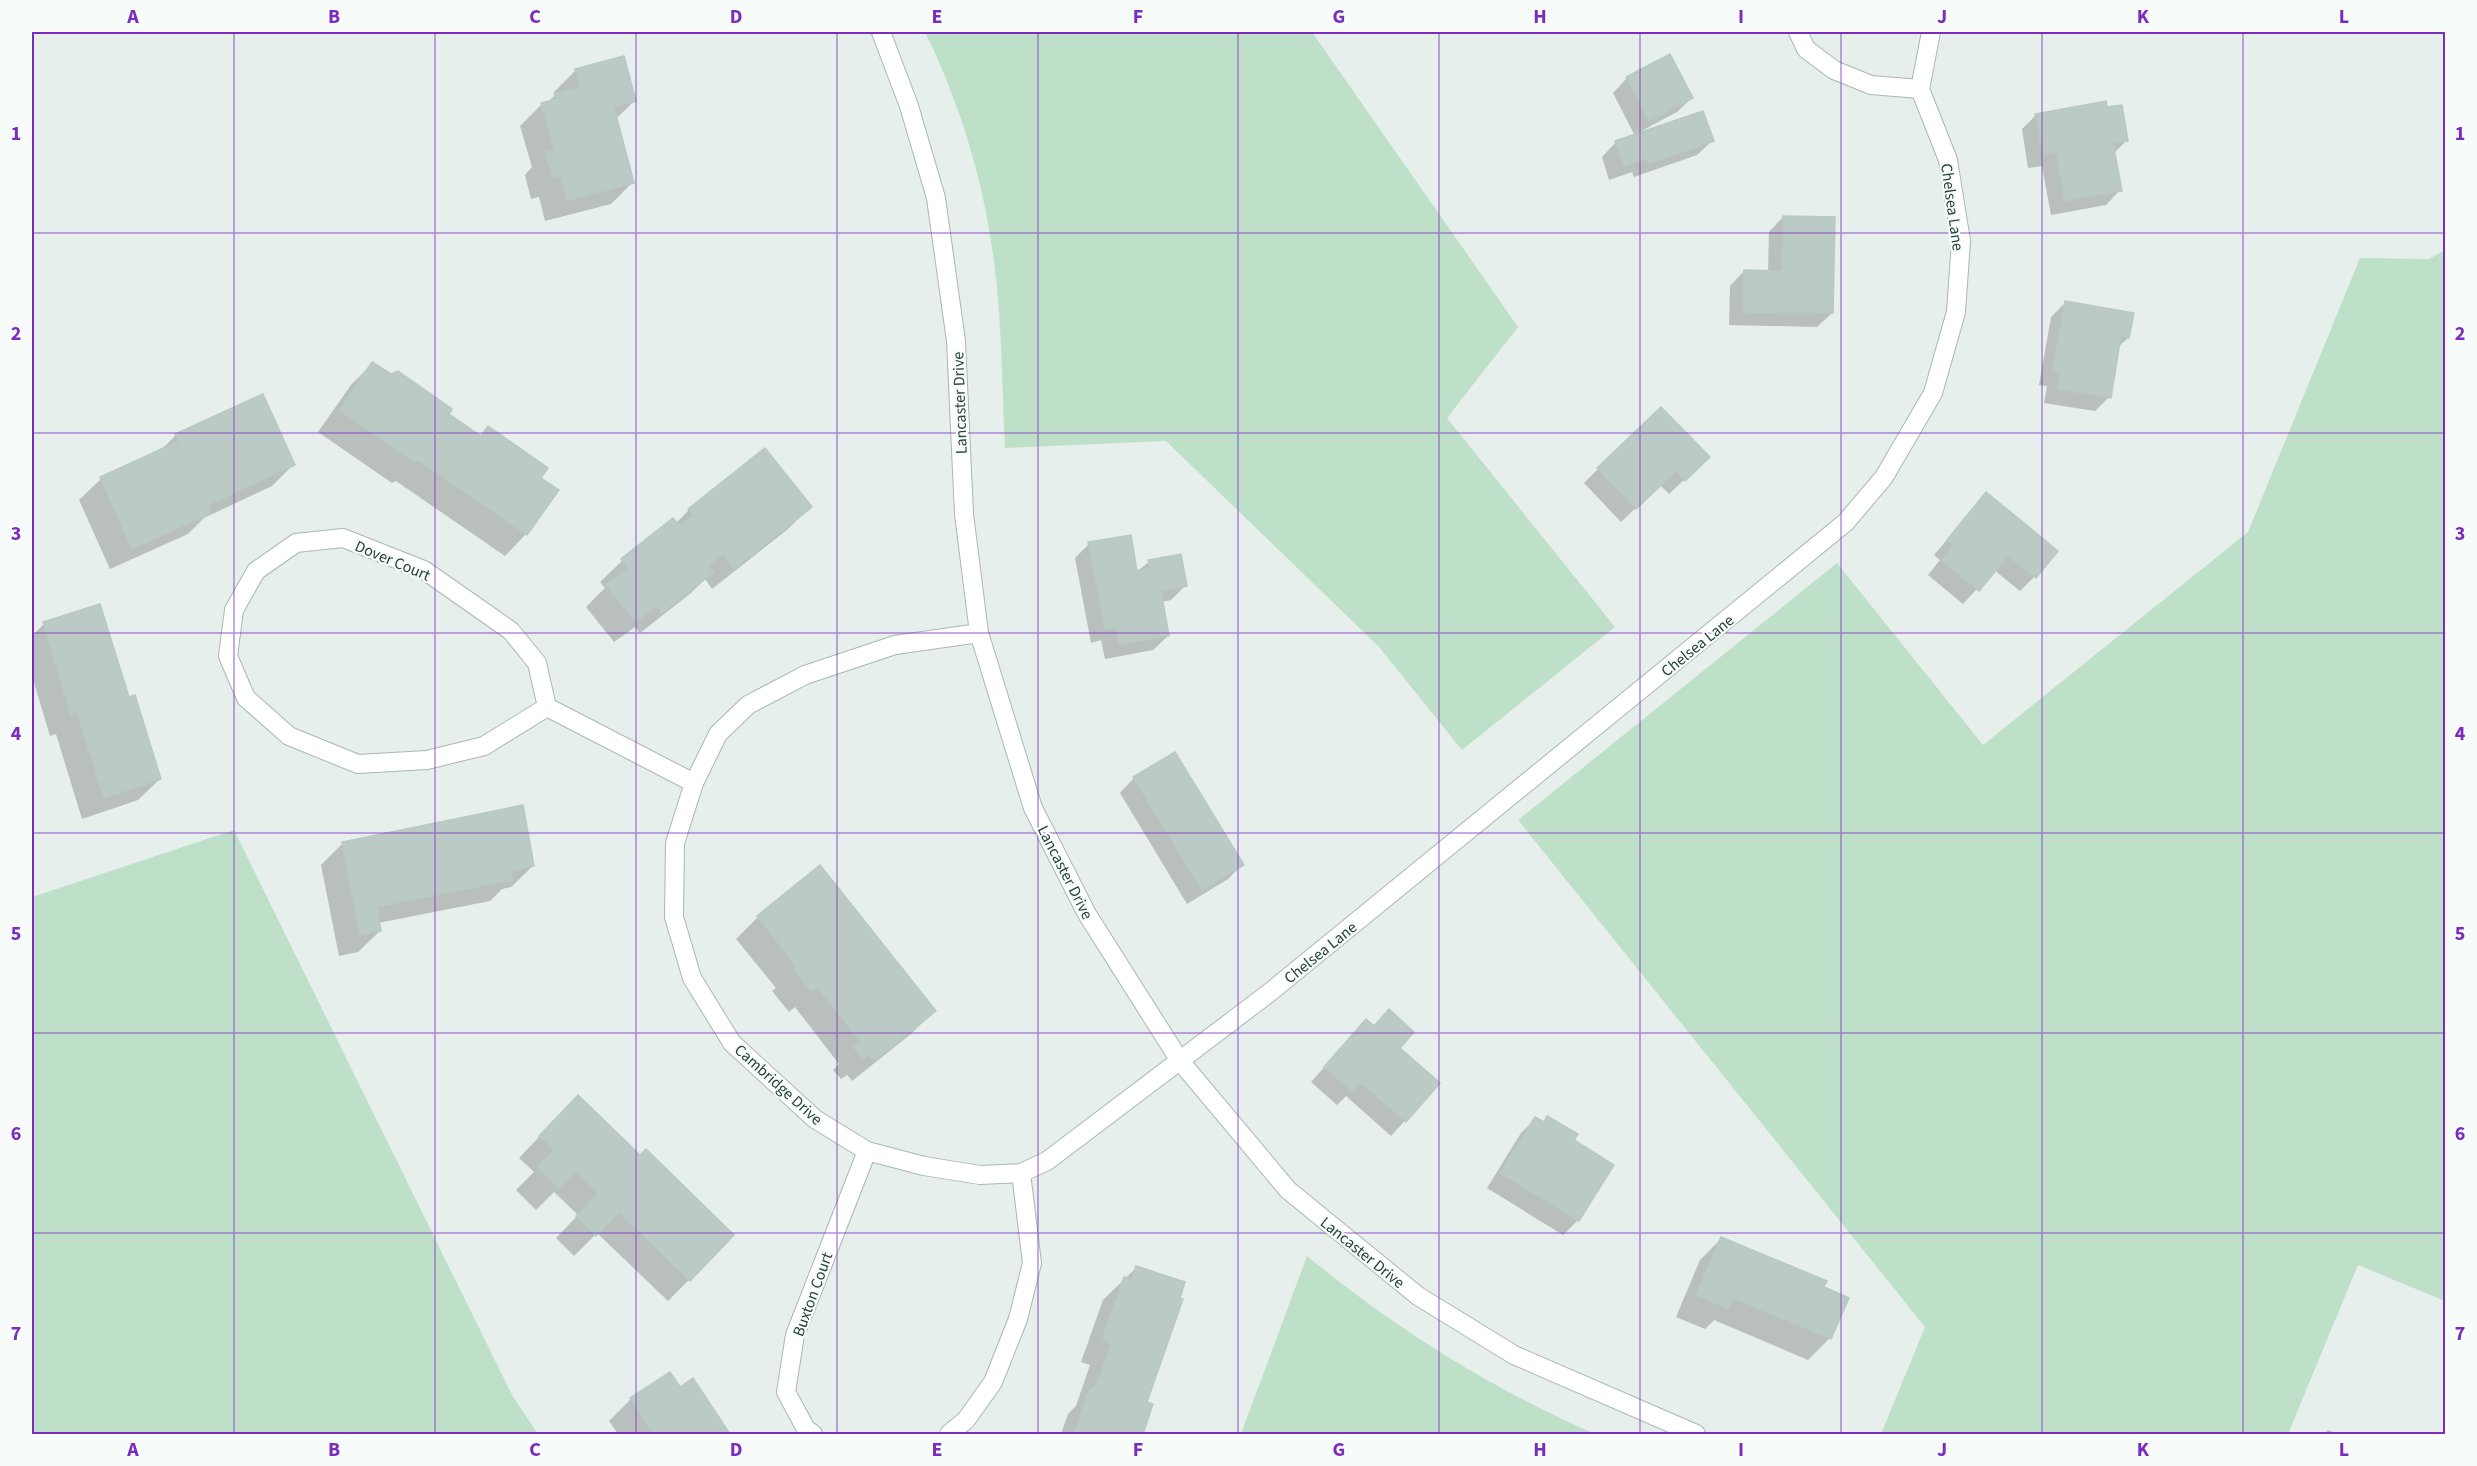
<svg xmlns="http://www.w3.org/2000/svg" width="2477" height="1466" viewBox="0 0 2477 1466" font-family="'Source Sans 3',sans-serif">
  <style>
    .green { fill: #bfe0c8 }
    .shadow { fill: #0003 }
    .building { fill: #bbcac4; stroke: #b8c9c2; stroke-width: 1.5 }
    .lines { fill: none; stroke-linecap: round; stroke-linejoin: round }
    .street-casing { stroke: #a8b8b2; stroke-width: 20 }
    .street { stroke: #fff; stroke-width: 18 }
    .grid { fill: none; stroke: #7b2cbf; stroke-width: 1.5; stroke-opacity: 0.55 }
    .labels { text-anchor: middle; stroke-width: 4.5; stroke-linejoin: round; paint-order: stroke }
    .street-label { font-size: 16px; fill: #24423a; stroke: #f7fbf9 }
    .neatline { fill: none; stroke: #7b2cbf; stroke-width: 2 }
    .grid-label { font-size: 20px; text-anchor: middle; font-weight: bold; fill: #7b2cbf }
  </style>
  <rect width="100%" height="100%" fill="#e6efeb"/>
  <!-- green -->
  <path class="green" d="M925,32H1312L1518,327L1447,418L1615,627L1462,750L1379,647L1166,441L1005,448C1002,386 1002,323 994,262C984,182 960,103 925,32Z
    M2445,250V1301L2358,1265L2288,1434H1881L1925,1327L1518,820L1837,563L1983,745L2248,532L2360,258L2429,259Z
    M234,830L512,1395L538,1434H32V897Z
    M1307,1256C1396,1329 1490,1388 1595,1434H1241Z"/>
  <!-- shadow -->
  <path class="shadow" d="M576,70L634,101L616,119L633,182L611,204L545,221L539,197L531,199L525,175L532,167L520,126L542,104L547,103L555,95L554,92Z
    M1627,78L1692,98L1677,112L1636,134V135L1712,141L1697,155L1634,177L1632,172L1609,180L1602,157L1616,142L1635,136L1613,93Z
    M2106,109L2127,140L2114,153L2120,190L2106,205L2051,215L2042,166L2028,168L2022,129L2036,115Z
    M1783,217L1832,313L1817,327L1729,325L1730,286L1744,271L1768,272L1769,232Z
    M2065,303L2128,338L2117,348L2109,397L2095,411L2044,403L2047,386L2039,385L2051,317Z
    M372,364L480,437L488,428L539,478L526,534L505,556L396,481L392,483L318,432L351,385Z
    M176,435L293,465L272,486L204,518L188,534L110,569L79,500L101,479L160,451Z
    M1708,457L1669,494L1660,485L1621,522L1584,483L1598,469Z
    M1986,494L2034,577L2020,591L1994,570L1963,604L1928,575L1940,560L1934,555Z
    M810,507L788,529L712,589L705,579L691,593L640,633L635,627L614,642L586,607L605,588L600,582L622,561L673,520L676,523L689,510Z
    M1089,544L1136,572L1149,562L1185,586L1171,600L1161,602L1168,636L1153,650L1105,659L1101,640L1091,643L1075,558Z
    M44,624L128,699L160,779L138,800L82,819L56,734L50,736L32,676V636Z
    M1134,778L1242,865L1228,879L1187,904L1120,793Z
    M343,843L533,866L511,887L502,889L490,901L378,923L380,931L358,952L339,956L321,865Z
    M820,867L934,1011L912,1033L852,1081L847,1075L841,1079L833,1070L839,1064L795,1007L789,1012L772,991L776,988L736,939L758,917Z
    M1352,1036L1398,1048L1438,1084L1391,1136L1346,1096L1337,1105L1311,1082Z
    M1547,1117L1572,1141L1612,1165L1578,1220L1563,1235L1487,1188L1521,1133L1535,1119L1542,1123Z
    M557,1118L640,1157L689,1280L668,1301L597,1233L574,1256L556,1238L578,1215L554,1192L536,1210L516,1190L534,1172L519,1158Z
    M1722,1238L1822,1288L1830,1338L1808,1360L1714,1320L1705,1329L1676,1317L1700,1260Z
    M1137,1267L1178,1298L1145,1403L1151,1405L1142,1434H1061L1068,1414L1076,1406L1090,1365L1081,1362L1103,1300Z
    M669,1374L679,1389L692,1380L728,1434H618L609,1421L631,1399Z
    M2328,1430L2338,1434H2324Z"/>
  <!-- building -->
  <path class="building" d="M1670,54L1693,98L1649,121L1626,77Z
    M624,56L636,101L614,107L634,183L567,201L561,176L553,178L545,152L554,150L541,103L556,99L554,94L580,87L575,69Z
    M2106,101L2107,107L2122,105L2128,141L2113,143L2122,191L2065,201L2056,152L2043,155L2035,114Z
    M1703,111L1714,141L1648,164L1647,159L1624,166L1615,141Z
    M1783,216L1835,217L1833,313L1743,312L1744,270L1782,271Z
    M2065,301L2134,313L2129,338L2121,336L2111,398L2057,389L2060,372L2053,371Z
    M372,362L391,374L398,371L452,409L449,414L481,436L488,426L548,468L541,478L559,490L527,535L418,460L414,462L339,410Z
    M263,394L295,465L208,505L211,513L132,549L100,477L179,441L175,434Z
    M1661,407L1710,457L1685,481L1676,471L1636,509L1597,468Z
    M765,448L812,507L734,569L723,554L709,566L714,572L662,613L657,606L636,622L606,585L628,568L621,559L673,518L680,526L693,515L688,509Z
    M1986,492L2058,551L2036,578L2008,556L1979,591L1941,560L1953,545L1947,540Z
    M1131,535L1137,571L1150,568L1148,560L1181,554L1187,586L1161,591L1169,636L1119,645L1115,627L1105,629L1088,542Z
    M100,604L129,697L135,695L161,779L104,798L77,713L71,715L43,622Z
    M1175,752L1244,865L1202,890L1133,777Z
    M523,805L534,866L511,871L513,880L377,907L381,931L360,935L342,842Z
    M820,865L936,1011L874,1061L869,1054L863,1059L853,1047L861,1042L817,987L811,991L793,969L796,966L757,916Z
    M1389,1009L1414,1032L1400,1048L1440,1083L1406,1122L1361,1083L1353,1092L1324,1067L1366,1019L1374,1026Z
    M578,1095L640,1155L646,1149L734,1235L690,1281L619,1212L596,1236L576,1216L598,1193L576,1171L559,1189L537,1167L554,1150L539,1136Z
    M1547,1116L1578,1134L1574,1140L1614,1165L1579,1221L1500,1173L1535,1117L1544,1122Z
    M1721,1237L1827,1281L1824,1287L1849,1298L1831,1339L1733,1298L1728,1309L1696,1295Z
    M1136,1266L1185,1282L1180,1298L1183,1299L1147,1402L1153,1404L1143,1434H1074L1089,1391L1097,1384L1111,1343L1102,1340L1124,1277L1132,1279Z
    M670,1372L680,1387L693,1378L730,1434H653L630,1398Z"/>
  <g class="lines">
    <defs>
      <path id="street" d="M881,32L909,106L936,198L956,341L964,514L979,633L1033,808L1087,914L1180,1061L1288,1190L1418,1296L1514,1355L1696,1434
        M1798,32L1806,49L1834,70L1871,85L1920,89
        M979,633L895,645L805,675L748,705L718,734L694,783L675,843L674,917L692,978L732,1043L815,1119L867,1151L924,1166L980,1175L1021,1173L1047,1161L1269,993L1846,522L1884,477L1933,393L1956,312L1961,241L1948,160L1920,89L1931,32
        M547,707L484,746L427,760L358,764L289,736L246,698L228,656L234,610L256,571L296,543L343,538L424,570L511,631L537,663L547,707L694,783
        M813,1434L806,1429L786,1392L795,1335L867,1151
        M949,1434L966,1420L993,1382L1018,1319L1032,1263L1021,1173"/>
    </defs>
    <!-- street casing -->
    <use href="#street" class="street-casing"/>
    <!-- street -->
    <use href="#street" class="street"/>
  </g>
  <!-- grid -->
  <path class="grid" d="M234,32V1434M435,32V1434M636,32V1434M837,32V1434M1038,32V1434M1238,32V1434M1439,32V1434M1640,32V1434M1841,32V1434M2042,32V1434M2243,32V1434M32,233H2446M32,433H2446M32,633H2446M32,833H2446M32,1033H2446M32,1233H2446"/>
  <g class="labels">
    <!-- street labels -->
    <g class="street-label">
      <text transform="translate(1953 207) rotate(82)" y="6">Chelsea Lane</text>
      <text transform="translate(959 403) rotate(-92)" y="6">Lancaster Drive</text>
      <text transform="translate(393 560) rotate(23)" y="6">Dover Court</text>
      <text transform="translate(1697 645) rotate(-39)" y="6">Chelsea Lane</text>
      <text transform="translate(1066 872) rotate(63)" y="6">Lancaster Drive</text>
      <text transform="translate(1320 952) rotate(-39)" y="6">Chelsea Lane</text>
      <text transform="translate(779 1084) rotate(42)" y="6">Cambridge Drive</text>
      <text transform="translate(1363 1252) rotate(39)" y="6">Lancaster Drive</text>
      <text transform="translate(812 1294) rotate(-70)" y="6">Buxton Court</text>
    </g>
  </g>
  <!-- border -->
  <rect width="2477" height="1466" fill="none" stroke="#f7fbf9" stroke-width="66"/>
  <rect x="33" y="33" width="2411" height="1400" class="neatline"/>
  <g class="grid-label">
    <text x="133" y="23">A</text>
    <text x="334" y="23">B</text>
    <text x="535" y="23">C</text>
    <text x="736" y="23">D</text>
    <text x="937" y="23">E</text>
    <text x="1138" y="23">F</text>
    <text x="1339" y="23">G</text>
    <text x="1540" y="23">H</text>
    <text x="1741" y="23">I</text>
    <text x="1942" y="23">J</text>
    <text x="2143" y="23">K</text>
    <text x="2344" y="23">L</text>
    <text x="16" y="140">1</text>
    <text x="2460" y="140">1</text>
    <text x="16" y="340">2</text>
    <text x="2460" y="340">2</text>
    <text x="16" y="540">3</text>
    <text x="2460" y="540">3</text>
    <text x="16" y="740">4</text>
    <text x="2460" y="740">4</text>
    <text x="16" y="940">5</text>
    <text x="2460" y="940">5</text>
    <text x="16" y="1140">6</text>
    <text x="2460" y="1140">6</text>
    <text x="16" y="1340">7</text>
    <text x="2460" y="1340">7</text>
    <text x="133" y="1456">A</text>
    <text x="334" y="1456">B</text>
    <text x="535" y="1456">C</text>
    <text x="736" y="1456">D</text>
    <text x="937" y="1456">E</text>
    <text x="1138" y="1456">F</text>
    <text x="1339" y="1456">G</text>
    <text x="1540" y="1456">H</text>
    <text x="1741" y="1456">I</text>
    <text x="1942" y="1456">J</text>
    <text x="2143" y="1456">K</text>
    <text x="2344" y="1456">L</text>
  </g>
</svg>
